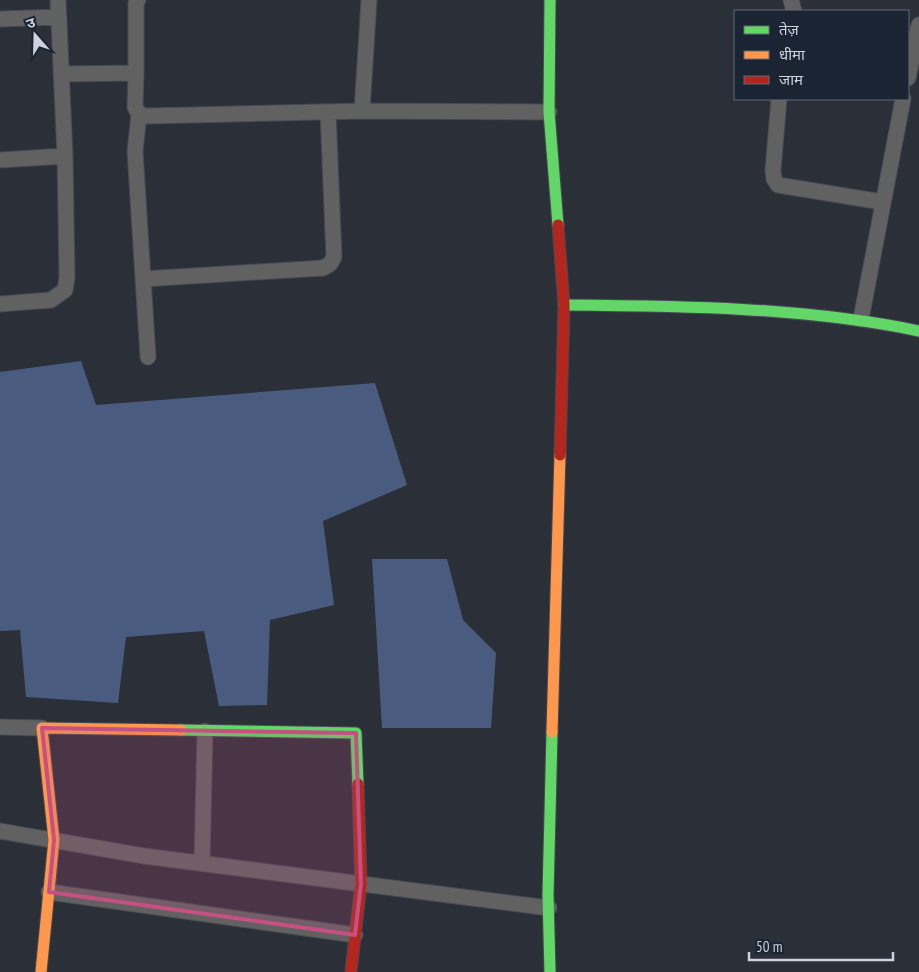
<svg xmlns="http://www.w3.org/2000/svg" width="919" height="972" viewBox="0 0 919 972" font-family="'PT Sans Narrow','Noto Sans Devanagari',sans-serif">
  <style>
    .forest { fill: #495c7f }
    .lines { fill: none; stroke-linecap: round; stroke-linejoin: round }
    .street-casing { stroke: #464a52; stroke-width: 17 }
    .fast-casing { stroke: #464a52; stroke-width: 13 }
    .slow-casing { stroke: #464a52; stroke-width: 13 }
    .jam-casing { stroke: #464a52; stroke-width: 13 }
    .street { stroke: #606160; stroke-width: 15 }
    .fast { stroke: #63d668; stroke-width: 11 }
    .slow { stroke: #ff974d; stroke-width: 11 }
    .jam { stroke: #b3261e; stroke-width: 11 }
    .marked { fill: #c55082; fill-opacity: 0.2; stroke: #c55082; stroke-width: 4; stroke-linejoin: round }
  </style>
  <rect width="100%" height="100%" fill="#2b2f38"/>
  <!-- forest -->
  <path class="forest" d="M81,361L96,405L375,383L407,485L323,521L334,605L270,620L267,705L219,706L204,631L126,637L118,703L26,697L20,630L0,631V372Z
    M372,559H447L463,620L496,653L491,728H382Z"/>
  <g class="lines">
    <defs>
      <path id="street" d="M791,0L794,11
        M0,19L59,17
        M136,73V3L138,0
        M61,74L136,73L135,107L139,114L146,116L362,111L549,112
        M908,78L919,25
        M779,99L773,170L774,179L778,185L882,202
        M362,111L369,0
        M139,114L135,151L148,357
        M0,160L65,156
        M143,279L323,268L330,264L334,257L328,112
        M0,304L51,300L65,290L67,278L65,156L58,0
        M861,319L903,99
        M0,727L42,728
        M0,831L144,856L549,908
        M202,863L205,731
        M49,892L355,935"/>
      <path id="fast" d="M550,0L549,112L558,225
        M564,305C682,306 803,307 919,331
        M181,730L356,733L358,784
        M550,972L548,895L552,732"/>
      <path id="slow" d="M552,732L560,455
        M41,972L54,840L42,728L181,730"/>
      <path id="jam" d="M558,225L564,305L560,455
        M351,972L361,884L358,784"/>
    </defs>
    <!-- street casing -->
    <use href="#street" class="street-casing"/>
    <!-- fast casing -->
    <use href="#fast" class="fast-casing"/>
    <!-- slow casing -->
    <use href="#slow" class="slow-casing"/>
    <!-- jam casing -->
    <use href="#jam" class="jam-casing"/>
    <!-- street -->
    <use href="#street" class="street"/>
    <!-- fast -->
    <use href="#fast" class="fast"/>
    <!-- slow -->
    <use href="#slow" class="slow"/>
    <!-- jam -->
    <use href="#jam" class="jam"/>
  </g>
  <!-- marked area -->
  <path class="marked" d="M42,728L356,733L361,884L355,935L49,892L54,840Z"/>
  <!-- legend -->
  <rect x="734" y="10" width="175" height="90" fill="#1b2433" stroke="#626a77"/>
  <rect x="744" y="26" width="25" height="8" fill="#63d668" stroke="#626a77"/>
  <text x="779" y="35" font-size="15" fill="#cdd3de">तेज़</text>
  <rect x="744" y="51" width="25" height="8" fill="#ff974d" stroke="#626a77"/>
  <text x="779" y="60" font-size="15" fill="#cdd3de">धीमा</text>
  <rect x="744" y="76" width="25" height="8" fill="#b3261e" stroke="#626a77"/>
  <text x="779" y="85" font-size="15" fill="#cdd3de">जाम</text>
  <!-- north arrow -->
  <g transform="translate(35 35) rotate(340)" stroke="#1b2433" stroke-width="4" paint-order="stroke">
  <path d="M0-4L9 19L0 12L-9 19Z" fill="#cdd3de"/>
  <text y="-8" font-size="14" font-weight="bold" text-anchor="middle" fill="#cdd3de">उ</text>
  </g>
  <!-- scale -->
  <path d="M749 952v8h144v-8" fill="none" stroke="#cdd3de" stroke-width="2.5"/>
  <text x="756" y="952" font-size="15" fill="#cdd3de" stroke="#1b2433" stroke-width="4" paint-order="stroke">50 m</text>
</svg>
